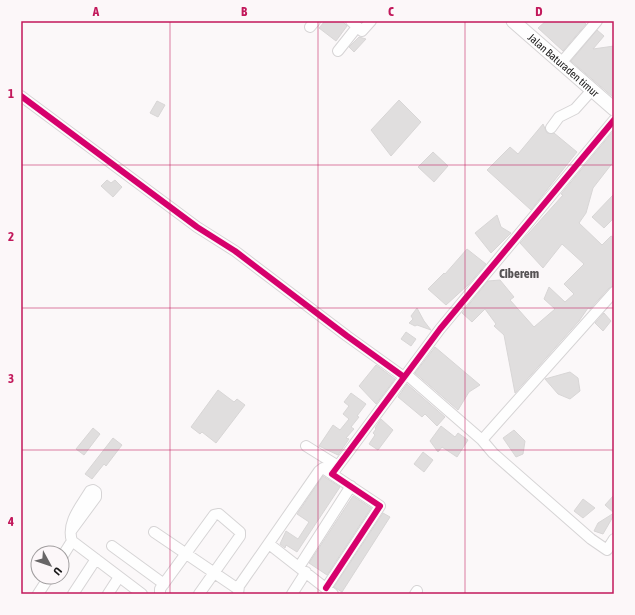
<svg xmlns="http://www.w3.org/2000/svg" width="635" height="615" viewBox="0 0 635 615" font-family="'Asap Condensed',sans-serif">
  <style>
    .building { fill: #e0dede; stroke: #d8d6d6 }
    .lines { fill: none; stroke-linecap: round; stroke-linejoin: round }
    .minor-casing { stroke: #d6d4d5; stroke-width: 12 }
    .major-casing { stroke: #d6d4d5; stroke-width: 15 }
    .minor { stroke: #fefefe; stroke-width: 10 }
    .major { stroke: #fefefe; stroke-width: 13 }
    .cycleway-casing { stroke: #fcf7f9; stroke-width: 8 }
    .cycleway { stroke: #d6006c; stroke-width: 6 }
    .grid { fill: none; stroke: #c2185b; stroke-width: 1; stroke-opacity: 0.55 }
    .labels { text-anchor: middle; stroke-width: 3.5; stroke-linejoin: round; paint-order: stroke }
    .street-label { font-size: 11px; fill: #191818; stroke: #fcf7f9 }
    .quarter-label { font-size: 13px; font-weight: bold; fill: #565254; stroke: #fcf7f9 }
    .neatline { fill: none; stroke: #c2185b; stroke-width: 1.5 }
    .grid-label { font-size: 13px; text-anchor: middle; font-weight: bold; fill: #c2185b }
  </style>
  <rect width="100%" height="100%" fill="#fbf8f9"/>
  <!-- building -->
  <path class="building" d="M325,21H342L347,26L336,41L319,28Z
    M546,21H583L586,24L563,51L538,28Z
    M597,30L604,36L593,49L614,46V98L571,61Z
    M359,37L366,39L354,52L349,47Z
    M399,100L421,122L391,156L371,130Z
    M157,101L165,105L158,117L150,113Z
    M543,124L547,133H554L577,152L531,210L487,170L510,147L518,154Z
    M614,130V161L593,188L586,213L579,223L602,245L611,236L614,238V286L609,288L590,309L588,308L579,321L515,393L504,335L494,326L496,324L485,309L472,322L462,313L488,281L500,280L514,297L510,300L534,327L555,309L544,299L549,287L565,302L574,294L564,284L584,264L562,244L543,268L520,243L563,195L561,194Z
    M433,152L448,166L434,182L418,167Z
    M107,180L111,183L115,180L122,187L113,197L101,186Z
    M614,194V218L604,228L592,217Z
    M497,215L501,227L511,233L491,253L475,233Z
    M467,249L486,264L468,285L446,305L428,289L444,273L445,274Z
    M417,308L424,321L431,330L417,325L415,326L409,323L413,319L411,316Z
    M604,313L611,321L603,331L595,323Z
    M406,332L416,339L411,346L401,339Z
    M435,347L480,385L469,392L458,410L415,373Z
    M376,365L395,379L376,404L359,386Z
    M570,372L578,378L580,391L570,399L558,394L545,379Z
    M407,384L445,417L437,426L425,414L422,417L398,397Z
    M218,390L234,402L237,399L245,405L216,443L202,432L200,434L191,427Z
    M351,393L366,404L357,416L359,417L351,427L354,429L346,438L349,439L338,455L319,446L333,425L340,430L349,419L343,414L349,406L344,402Z
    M381,419L393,430L378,450L369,444L375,435L373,433L376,429L375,428Z
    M441,426L455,437L458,433L468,440L457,457L442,447L438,452L430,441Z
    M93,428L100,434L84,455L76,449Z
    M514,430L525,441L523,454L516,457L503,438Z
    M113,438L122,445L106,466L104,464L92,479L85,474Z
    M423,452L433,460L424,472L414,464Z
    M323,476L340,487L297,552L286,545L285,548L280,544L286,531L298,539L309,522L297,514Z
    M614,495V515L603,534L594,531L598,523L614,513L605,505Z
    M353,496L371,508L327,575L309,563Z
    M583,499L595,508L583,518L574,511Z
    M383,513L390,517L342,592L334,587Z"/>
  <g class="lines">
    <defs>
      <path id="minor" d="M351,21L362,31L371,21
        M310,27L315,21
        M338,51L357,27
        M561,63L597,21
        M21,96L197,227L235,251L347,336L404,377
        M551,128L559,117L575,109L592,90
        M406,374L482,440L493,453L591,539L607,550L614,539
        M482,440L614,292
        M306,446L338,466
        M71,531L96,497V492L93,490L90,491C81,506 66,523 72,541L142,594
        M154,532L238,589
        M269,544L333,594
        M112,546L164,584
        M62,557L72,541
        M299,567L351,486
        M326,588L380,506L332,474L440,329L614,120
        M38,594L49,577
        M73,594L96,559
        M108,594L119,577
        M160,594V589L214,515L219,514L240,532V536L199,594
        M238,594L239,586L319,471L323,468L332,474
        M292,594L306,572
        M415,594L417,591"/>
      <g id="major">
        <path id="s1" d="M513,21L614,109"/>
      </g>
    </defs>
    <!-- minor casing -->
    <use href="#minor" class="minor-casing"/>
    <!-- major casing -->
    <use href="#major" class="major-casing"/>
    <!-- minor -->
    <use href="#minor" class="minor"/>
    <!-- major -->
    <use href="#major" class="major"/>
    <defs>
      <path id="cycleway" d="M21,96L197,227L235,251L347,336L404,377
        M326,588L380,506L332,474L440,329L614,120"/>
    </defs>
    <!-- cycleway casing -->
    <use href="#cycleway" class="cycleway-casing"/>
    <!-- cycleway -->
    <use href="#cycleway" class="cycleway"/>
  </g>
  <!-- grid -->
  <path class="grid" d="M170,21V594M318,21V594M465,21V594M21,165H614M21,308H614M21,450H614"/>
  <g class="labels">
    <!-- street labels -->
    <g class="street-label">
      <text dy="4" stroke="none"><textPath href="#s1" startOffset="67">Jalan Baturaden timur</textPath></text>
    </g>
    <!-- quarter labels -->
    <g class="quarter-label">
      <text x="519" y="278">Ciberem</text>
    </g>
  </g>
  <!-- border -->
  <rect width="635" height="615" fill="none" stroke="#fcf7f9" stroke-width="44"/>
  <!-- north arrow -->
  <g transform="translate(50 565) rotate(130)"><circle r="19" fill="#fcf7f9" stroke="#a19e9f"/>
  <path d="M0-3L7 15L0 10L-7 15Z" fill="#686667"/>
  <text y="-6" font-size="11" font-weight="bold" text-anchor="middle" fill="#191818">U</text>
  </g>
  <rect x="22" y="22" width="591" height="571" class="neatline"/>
  <g class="grid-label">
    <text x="96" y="16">A</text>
    <text x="244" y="16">B</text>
    <text x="391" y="16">C</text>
    <text x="539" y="16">D</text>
    <text x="11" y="98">1</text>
    <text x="11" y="241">2</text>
    <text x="11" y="383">3</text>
    <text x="11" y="526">4</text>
  </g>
</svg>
